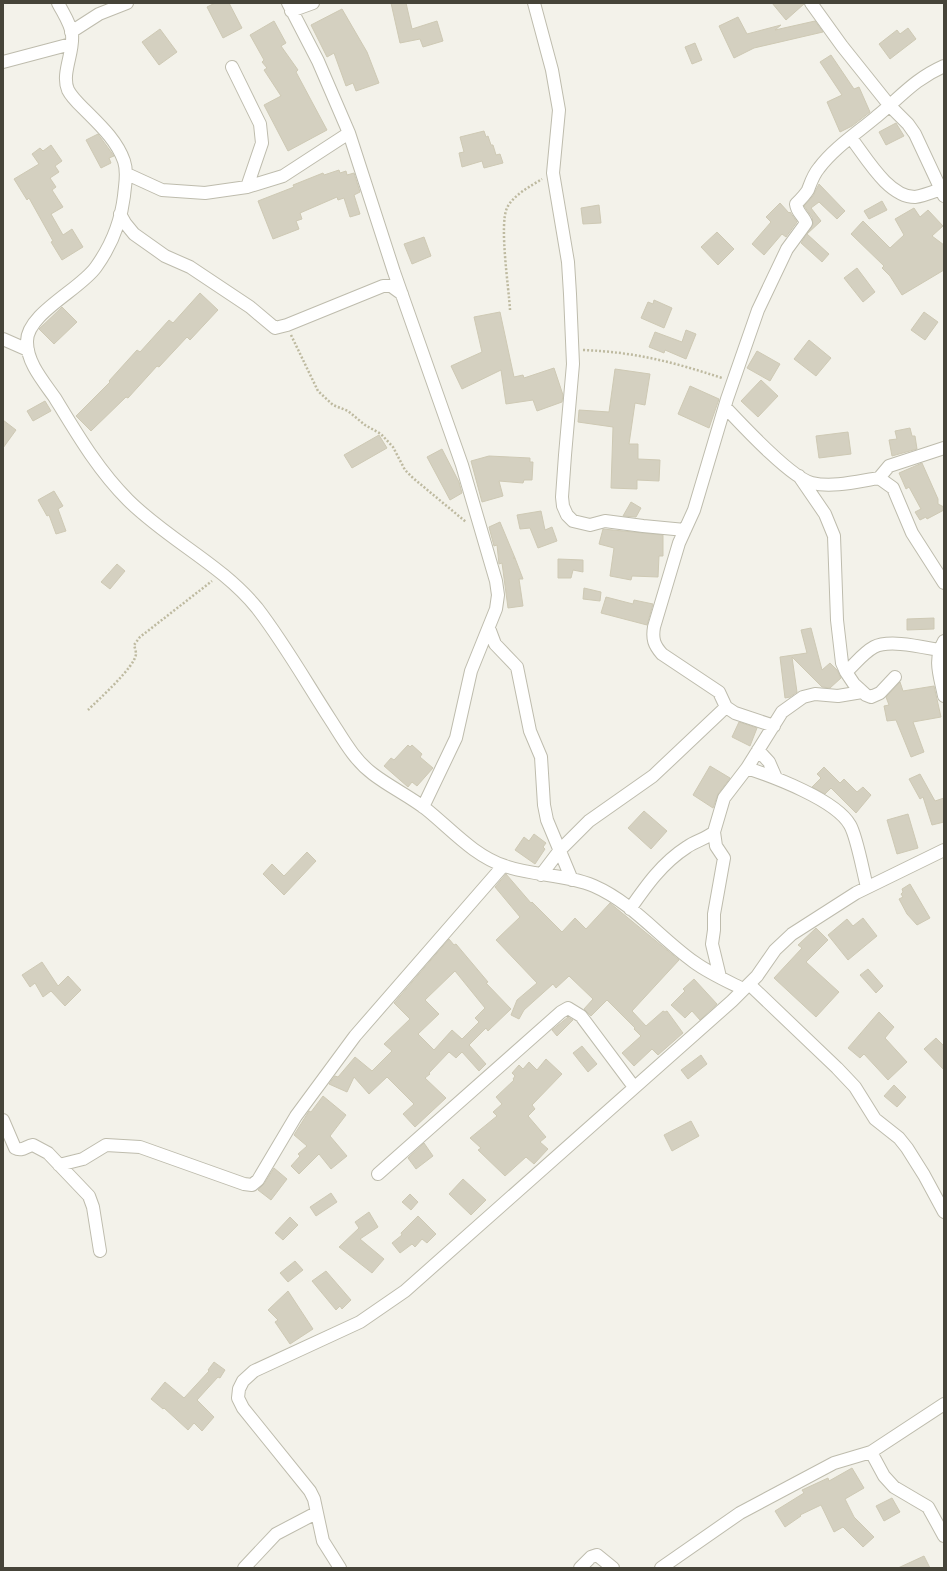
<svg xmlns="http://www.w3.org/2000/svg" width="947" height="1571" viewBox="0 0 947 1571" font-family="'Work Sans',sans-serif">
  <style>
    .building { fill: #d4d0c0; stroke: #cec9b4; fill-rule: evenodd }
    .lines { fill: none; stroke-linecap: round; stroke-linejoin: round }
    .street-casing { stroke: #bebcad; stroke-width: 14 }
    .path { stroke: #bebaa0; stroke-width: 2.5; stroke-dasharray: 2 2; stroke-linecap: butt }
    .street { stroke: #fff; stroke-width: 12 }
  </style>
  <rect width="100%" height="100%" fill="#f3f2ea"/>
  <!-- building -->
  <path class="building" d="M215,3H229L242,28L223,38L207,7Z
    M391,3H406L412,29L437,21L443,41L423,47L420,39L400,43Z
    M772,3H804V4L786,20Z
    M342,9L367,52L379,83L356,91L353,83L346,86L334,53L327,57L311,25Z
    M738,17L747,34L781,25L775,30L815,21L823,32L754,48L734,58L719,26Z
    M274,21L286,43L281,46L298,70L296,72L327,130L288,151L264,105L281,96L264,70L267,68L262,62L264,60L250,35Z
    M908,28L916,39L890,59L879,44L897,30L900,34Z
    M160,29L177,52L159,65L142,42Z
    M695,43L702,60L692,64L685,47Z
    M831,55L854,89L859,87L870,112L852,126L840,132L827,102L842,95L820,62Z
    M896,123L904,136L886,145L879,132Z
    M484,131L486,137L488,136L491,145H493L496,155L500,154L503,163L484,168L482,161L462,167L459,153L464,152L460,137Z
    M98,134L114,156L109,158L111,163L101,168L86,140Z
    M51,145L62,161L55,166L59,172L50,178L56,187L52,190L63,207L51,214L63,235L72,229L83,247L62,260L51,242L53,241L29,198L27,200L14,179L39,164L32,154L40,148L43,151Z
    M339,170L340,173L346,171L347,175L354,173L360,192L354,195L360,214L350,217L344,198L338,200L337,197L300,213L302,219L296,221L299,229L273,239L258,201L294,187L293,185L323,173L324,175Z
    M819,184L845,211L837,219L819,202L811,208L821,221L807,234L829,254L822,262L801,243L813,224L812,217L804,206L813,196Z
    M882,201L887,210L869,219L864,211Z
    M780,203L789,213L790,212L797,222L786,237L782,234L764,255L752,244L771,222L766,217Z
    M599,205L601,223L583,224L581,208Z
    M914,208L920,217L928,210L943,226L932,236L944,245V270L902,295L890,276L882,268L884,266L851,234L863,221L890,248L904,235L895,219Z
    M717,232L734,249L718,265L701,247Z
    M424,237L431,256L412,264L404,244Z
    M857,268L875,292L863,302L844,278Z
    M200,293L218,310L190,340L187,337L159,367L157,366L128,398L126,397L91,431L76,416L110,382L109,381L137,350L140,352L169,320L173,323Z
    M654,300L672,308L664,328L641,318L648,302L653,304Z
    M62,307L77,322L54,344L39,329Z
    M500,312L514,377L523,375L524,378L554,368L563,395L562,402L537,411L533,400L506,404L501,370L462,389L451,366L482,352L474,317Z
    M924,312L938,322L925,340L911,330Z
    M686,330L696,334L686,359L665,350L664,353L649,347L655,332L682,342Z
    M809,340L831,358L816,376L794,359Z
    M757,351L780,364L770,381L747,368Z
    M615,369L650,374L645,405L635,403L629,444H638V459L660,460L659,481L637,480V489L611,488L613,427L578,422L579,410L609,412Z
    M761,380L778,396L758,417L741,401Z
    M690,386L719,399L709,428L678,414Z
    M45,401L51,411L33,421L27,411Z
    M3,420L16,430L3,448Z
    M910,428L912,436H915L917,449L892,456L889,440L897,439L895,431Z
    M848,432L851,454L819,458L816,436Z
    M379,435L387,448L352,468L344,455Z
    M442,449L459,482L462,493L450,500L427,457Z
    M489,456L530,458V462H533L532,480H524L523,483L499,481L503,496L482,502L471,461Z
    M922,463L938,499V504L944,507V510L927,519L926,517L920,520L915,512L921,509L909,487L906,489L899,473Z
    M54,491L63,506L58,509L66,531L56,534L49,515L47,516L38,500Z
    M631,502L641,508L636,517L623,516Z
    M541,511L545,530L552,527L557,541L538,548L530,528L520,529L517,515Z
    M500,522L515,558H513H515L523,579H519L523,606L508,608L502,563L499,564L497,545L494,546L489,527Z
    M603,529L663,535V556H659L658,577L632,576L631,580L610,576L614,548L599,544Z
    M558,559L583,560V572L573,570L571,578H558Z
    M117,564L125,571L110,589L101,582Z
    M584,588L601,592L600,601L583,599Z
    M606,597L633,604L634,600L653,604L647,625L601,613Z
    M934,618V629L907,630V619Z
    M811,628L822,670L830,663L837,670L841,678L830,688L822,687L792,657L797,692L790,697L785,698L780,657L807,653L801,630Z
    M900,682L903,691L934,686L941,717L913,722L924,752L911,757L896,720L887,721L884,706L889,705L886,697Z
    M739,722L757,728L750,746L732,737Z
    M408,745L410,747L412,745L422,754L420,757L433,768L417,786L412,782L408,787L384,766L391,758L394,760Z
    M710,766L730,778L718,794L713,808L693,795Z
    M824,767L840,783L844,779L857,792L863,787L871,795L856,813L831,788L825,794L812,787L821,778L817,774Z
    M920,774L935,801L944,798V822L932,825L923,797L920,799L909,779Z
    M644,811L667,831L651,849L628,828Z
    M908,814L918,848L897,854L887,820Z
    M534,834L546,843L543,847L545,849L535,864L515,850L524,837L529,841Z
    M307,852L316,861L284,895L263,874L272,864L284,876Z
    M506,874L531,903L532,902L562,932L575,918L586,929L610,903L679,960L632,1011L646,1026L663,1011L665,1012L667,1011L683,1033L658,1055L652,1049L634,1066L622,1053L641,1036L634,1029L635,1028L607,1000L591,1016L584,1009L593,999L569,976L556,988L553,984L524,1010L519,1019L511,1015L517,1000L537,983L496,940L520,917L495,887Z
    M910,884L930,918L917,925L907,914L899,899L903,897L901,894L903,892L902,889Z
    M863,918L877,936L848,960L828,935L847,919L853,926Z
    M816,928L828,940L806,962L839,992L816,1017L774,978L802,948L798,945Z
    M449,939L454,945L456,944L488,982L486,983L511,1009L488,1031L486,1028L469,1045L486,1064L479,1071L462,1052L456,1058L449,1052L429,1073L430,1074L425,1078L446,1098L415,1127L403,1114L414,1104L387,1077L369,1094L354,1077L347,1092L329,1084L335,1076L338,1077L355,1057L372,1071L392,1051L384,1044L410,1019L394,1003ZM455,971L485,1008L475,1018L479,1022L462,1039L452,1030L434,1050L418,1034L439,1014L425,1000Z
    M42,962L58,986L68,976L81,990L65,1006L51,991L43,997L35,983L30,987L22,975Z
    M868,969L883,986L876,993L860,975Z
    M694,979L717,1004L700,1020L692,1011L685,1018L671,1005L685,991L683,989Z
    M879,1012L894,1027L885,1038L907,1062L888,1080L864,1054L860,1058L848,1048Z
    M568,1017L573,1020L557,1036L552,1030Z
    M936,1038L944,1046V1070L924,1049Z
    M582,1046L597,1064L588,1072L573,1053Z
    M701,1055L707,1064L688,1079L681,1070Z
    M546,1059L562,1074L532,1105L535,1109L528,1116L546,1137L540,1142L548,1149L534,1164L526,1157L505,1176L478,1150L481,1148L470,1138L497,1116L493,1112L502,1104L496,1097L514,1080L513,1079L515,1076L512,1073L519,1065L523,1069L529,1062L537,1070Z
    M894,1085L906,1097L897,1107L884,1096Z
    M323,1096L346,1115L330,1136L347,1156L331,1169L319,1154L299,1174L291,1166L300,1156L298,1154L307,1146L294,1135L309,1111L311,1112Z
    M691,1121L699,1136L672,1151L664,1135Z
    M424,1143L433,1156L416,1169L408,1158Z
    M274,1168L287,1179L271,1200L258,1190L264,1184Z
    M463,1179L486,1200L471,1215L449,1194Z
    M331,1193L337,1202L316,1216L310,1207Z
    M410,1194L418,1202L411,1210L402,1202Z
    M369,1212L378,1227L360,1239L384,1259L372,1273L339,1247L359,1228L355,1222Z
    M418,1216L436,1234L427,1243L422,1239L415,1247L412,1244L400,1253L392,1243L402,1235L401,1233Z
    M290,1217L298,1225L283,1240L275,1233Z
    M295,1261L303,1270L288,1282L280,1273Z
    M326,1271L351,1300L342,1309L340,1306L336,1310L312,1281Z
    M288,1291L313,1329L290,1344L275,1322L278,1320L268,1310Z
    M214,1362L225,1370L220,1378L218,1377L197,1400L214,1417L202,1431L194,1423L188,1430L164,1408L163,1409L151,1399L165,1382L184,1398L209,1371L208,1370Z
    M852,1468L864,1488L845,1499L854,1517L874,1537L863,1547L843,1527L834,1532L821,1505L800,1515L801,1516L785,1527L775,1511L804,1493L802,1490L828,1478L829,1481Z
    M892,1498L900,1512L884,1521L876,1506Z
    M924,1556L930,1568H898Z"/>
  <g class="lines">
    <defs>
      <path id="street" d="M58,3C63,13 71,24 72,35C74,52 61,74 68,90C72,98 80,105 86,111C101,126 117,141 124,161C128,173 125,184 124,196C121,221 111,246 96,267C81,289 26,314 27,342C27,363 44,382 55,398C77,434 98,470 128,500C168,540 221,564 257,608C284,643 306,682 330,719C343,739 354,760 373,774C390,787 409,796 426,809C451,829 474,856 505,866C533,876 566,874 594,886C633,903 660,938 694,962C709,973 727,981 743,989
        M288,3L318,61L349,133L394,272L462,465L496,581L498,595L496,609L471,671L456,738L423,807
        M534,3L552,70L559,110L553,173L568,262L570,294L573,364L565,455L562,497L563,506L567,515L573,521L590,525L605,521L643,526L685,530
        M811,3L842,46L890,106L908,124L915,134L944,196
        M291,11L313,3
        M71,32L99,14L127,3
        M3,62L71,44
        M232,67L260,124L262,143L247,187
        M851,138C866,157 888,197 915,197C923,196 933,192 941,189
        M127,174L162,190L205,193L247,187L283,176L349,133
        M120,214L125,223L134,234L165,256L190,267L250,307L275,328L287,325L383,286H391L402,294
        M3,339L28,350
        M725,407C742,425 791,478 812,483C833,488 859,481 879,478L889,466L944,448
        M799,476L825,514L834,536L837,620L842,663L846,672L854,684L866,695L871,697L880,693L895,677
        M879,478L893,488L912,533L944,583
        M489,628L495,644L517,667L530,731L541,757L544,805L547,820L572,880
        M944,641C933,660 940,676 944,696
        M846,672C855,664 863,653 874,647C889,639 922,647 939,650
        M774,726L735,713L726,707L719,692L662,654C654,645 652,639 654,627L679,543L694,510L727,399L758,310L787,249L806,223C804,216 797,213 796,204C800,200 805,195 808,190C811,182 813,175 819,168C834,148 857,133 876,117C901,97 913,80 944,66
        M758,750L769,762L776,778
        M747,768C774,777 836,800 850,825C857,837 863,872 867,887
        M714,832L716,846L724,858L714,914V930L712,944L720,977
        M541,875L560,850L589,821L653,776L726,707
        M630,909C646,886 662,863 687,847C695,841 706,839 714,832L724,798L747,768L782,712L803,697L815,694L838,696L862,692
        M749,984L837,1068L855,1087L875,1119L899,1138L907,1148L924,1175L944,1212
        M3,1120L15,1148C22,1152 26,1146 33,1145L48,1153L89,1196L93,1207L100,1251
        M59,1165L83,1159L106,1145L140,1147L244,1184L252,1185L258,1180L296,1116L355,1036L503,866
        M378,1174L561,1012L568,1008L581,1016L634,1087
        M871,1452L884,1476L894,1487L928,1507L944,1536
        M244,1568L276,1534L316,1513
        M340,1568L323,1541L314,1499L310,1491L243,1408L238,1398L239,1389L243,1381L254,1371L360,1322L405,1291L732,1001L757,976L775,950L792,934L856,893L944,850
        M580,1568L591,1557L597,1555L613,1568
        M661,1568L740,1513L834,1463L871,1452L944,1404"/>
    </defs>
    <!-- street casing -->
    <use href="#street" class="street-casing"/>
    <!-- path -->
    <path class="path" d="M510,310C509,289 499,225 507,208C513,195 531,186 542,179
      M291,335L318,391L333,405L348,411L365,425L381,434L393,447L405,470L413,478L466,522
      M583,350C635,352 673,362 722,378
      M88,710C98,700 135,667 136,654C136,652 135,648 134,645L140,637L212,581"/>
    <!-- street -->
    <use href="#street" class="street"/>
  </g>
  <!-- border -->
  <rect width="947" height="1571" fill="none" stroke="#464439" stroke-width="8"/>
</svg>
